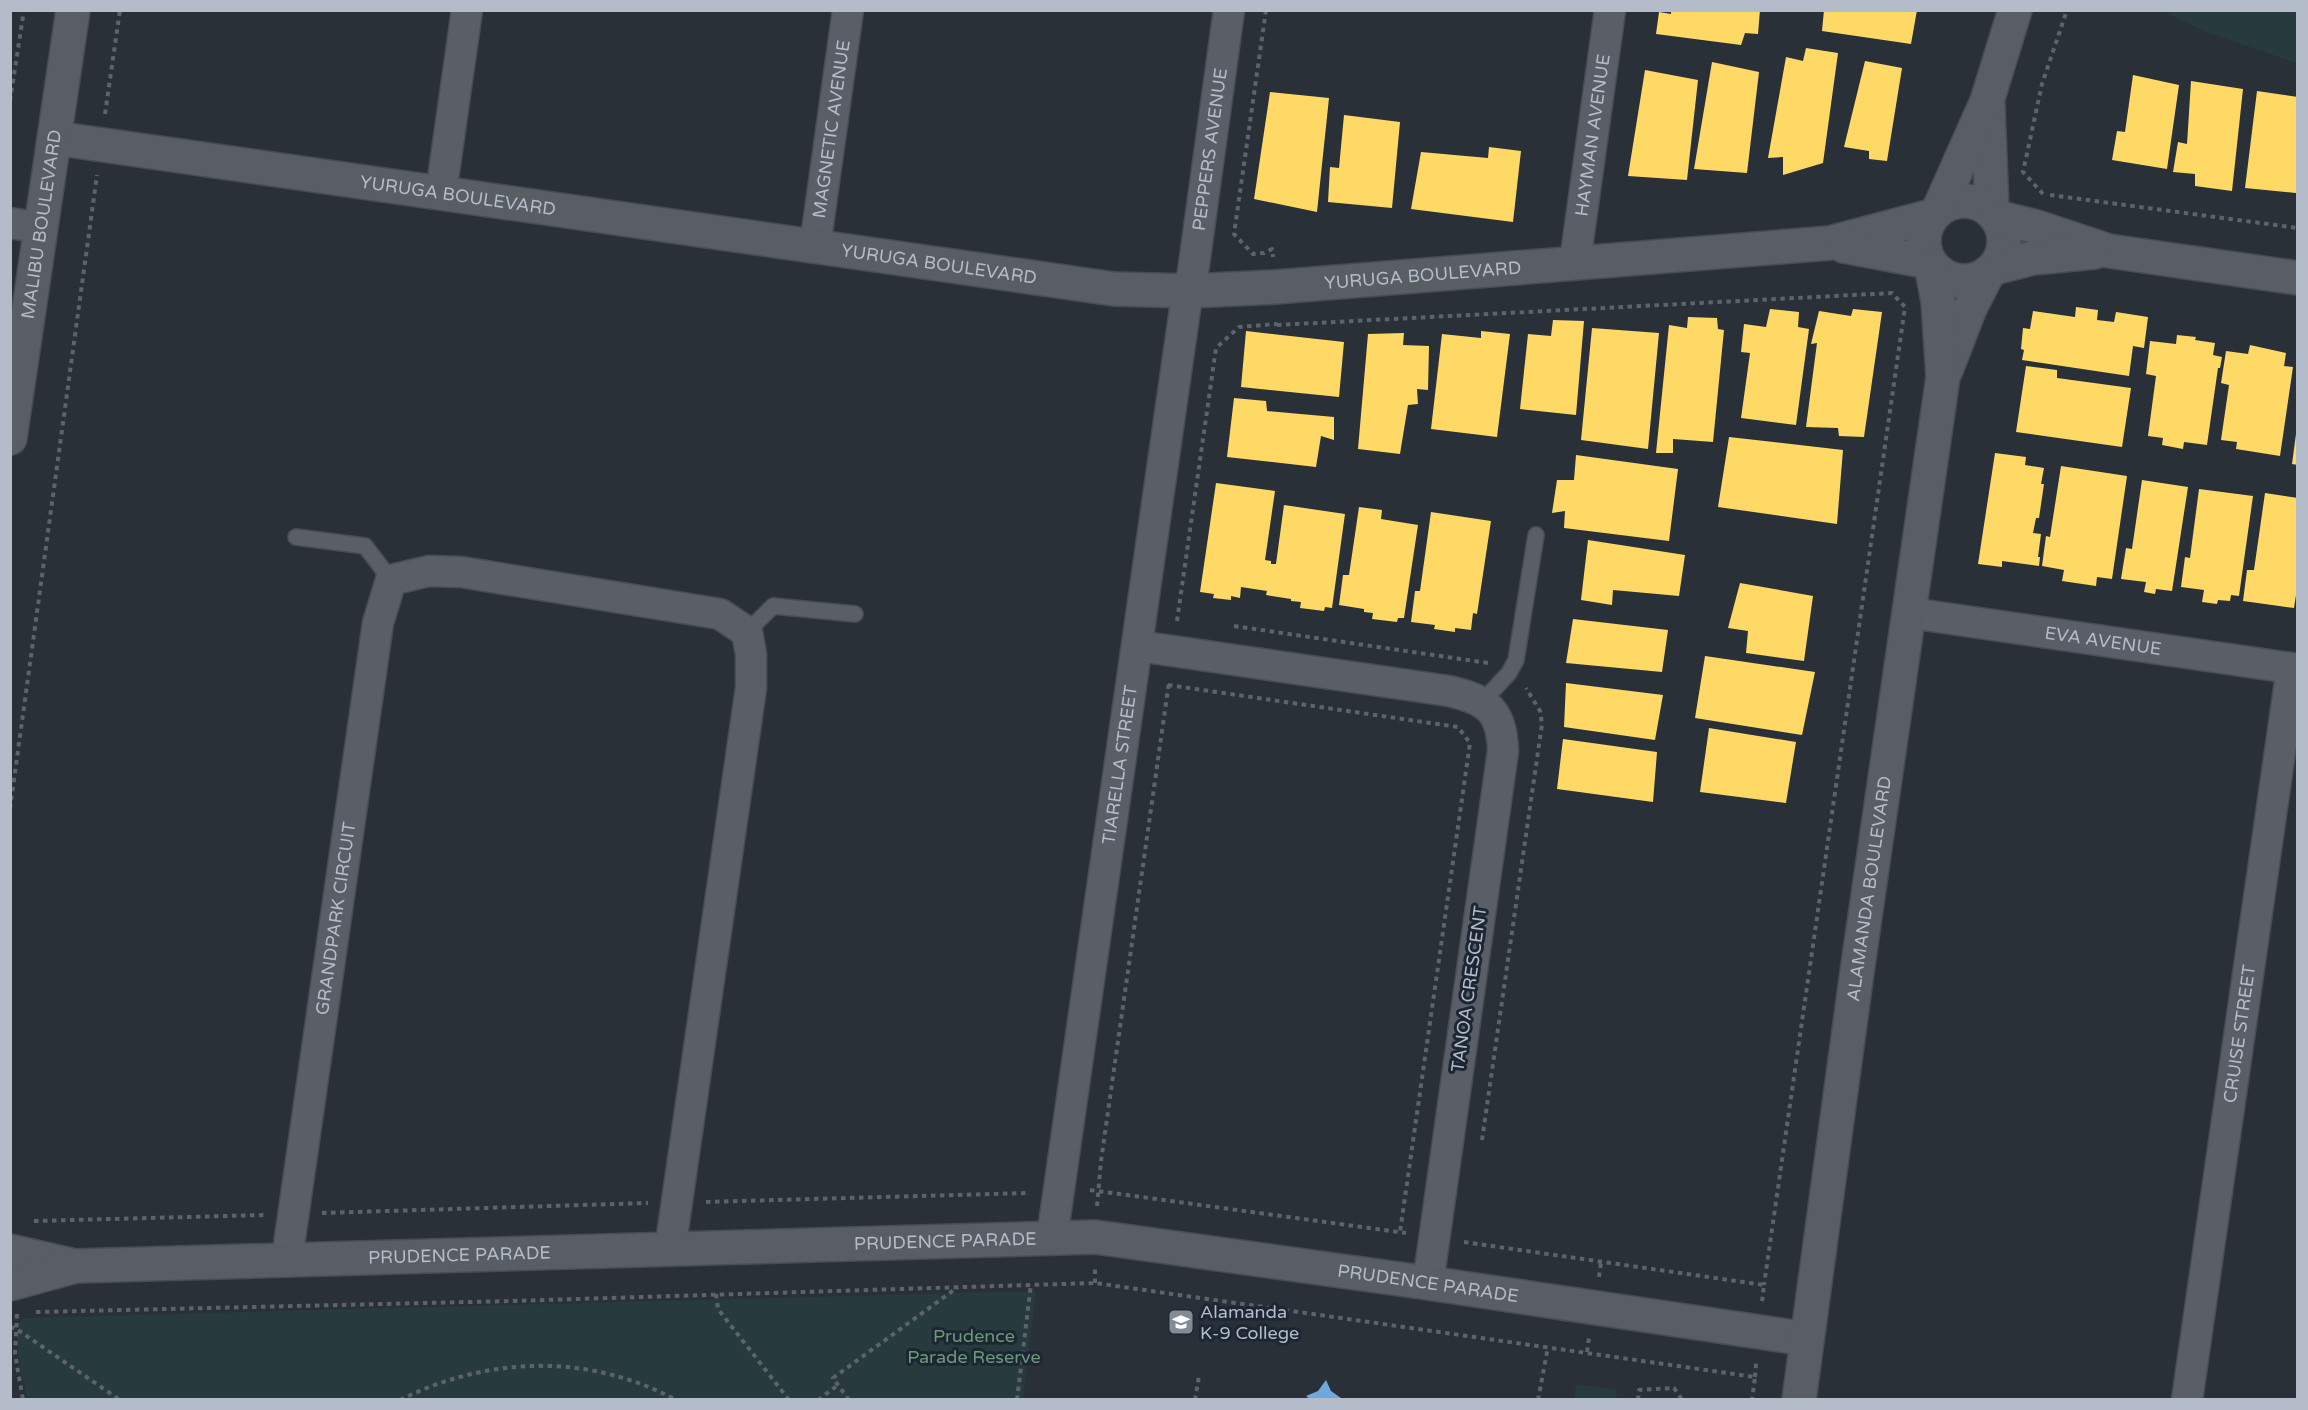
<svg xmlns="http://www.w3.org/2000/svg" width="2308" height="1410" viewBox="0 0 2308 1410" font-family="'Varela Round',sans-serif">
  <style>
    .green { fill: #273a3e }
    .homes { fill: #ffd966 }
    .schools { fill: #6fa8dc }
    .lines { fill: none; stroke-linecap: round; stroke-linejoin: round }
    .lane-casing { stroke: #484c53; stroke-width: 18 }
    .street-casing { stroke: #484c53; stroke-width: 33 }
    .secondary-casing { stroke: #484c53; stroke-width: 36 }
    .path { stroke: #5d636a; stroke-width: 4; stroke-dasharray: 4.5 4.5; stroke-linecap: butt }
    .lane { stroke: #5a5e66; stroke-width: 15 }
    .street { stroke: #5a5e66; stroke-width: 30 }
    .secondary { stroke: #595d64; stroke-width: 33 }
    .labels { text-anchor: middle; stroke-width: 6; stroke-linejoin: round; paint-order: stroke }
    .street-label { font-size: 18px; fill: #b4bcc9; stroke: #1d2633 }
    .poi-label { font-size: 18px; fill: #b4bcc9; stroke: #1d2633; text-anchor: start }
    .park-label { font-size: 18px; fill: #6b9a76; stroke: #1d2633 }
  </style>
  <rect width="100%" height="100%" fill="#2a3038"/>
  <!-- green -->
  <path class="green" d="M2162,11H2297V63L2206,32Z
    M1036,1291L1023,1399L27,1400L18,1354L17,1324L24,1318Z
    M1576,1384L1617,1390L1616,1399H1574Z"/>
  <!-- homes -->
  <path class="homes" d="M1671,10H1760L1758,34L1745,33L1741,45L1656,34L1659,12L1671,14Z
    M1824,10H1917L1911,44L1822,31Z
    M1806,48L1838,53L1823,163L1783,175V157L1768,158L1786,57L1803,61Z
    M1865,61L1902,68L1887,161L1869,159V151L1844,147Z
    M1712,62L1759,72L1747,173L1694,169Z
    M1645,70L1698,80L1687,180L1628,176Z
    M2133,75L2179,85L2167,169L2112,160L2117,131L2125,132Z
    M2191,81L2243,89L2232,191L2195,186V174L2173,172L2178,142L2187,144Z
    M2257,91L2298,97L2296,193L2245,188Z
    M1270,92L1329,98L1317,212L1254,199Z
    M1344,115L1400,122L1392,208L1328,202L1330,167L1339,168Z
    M1489,147L1521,151L1513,222L1411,209L1421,152L1488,158Z
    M2076,307L2098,310L2097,320L2114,322L2116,312L2148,317L2144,348L2133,346L2129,376L2022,360L2024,350L2021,349L2023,328L2030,329L2033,311L2075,317Z
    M1770,309L1799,312L1798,327L1809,329L1796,425L1741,418L1750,353L1741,352L1744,324L1766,327Z
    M1853,309L1882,312L1864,437L1839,436L1838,428L1806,427L1817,343L1811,344L1819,311L1851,316Z
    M1688,317L1717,318L1718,329L1724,330L1713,442L1673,439V453H1656L1669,325L1687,328Z
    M1553,320L1584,321L1576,415L1520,409L1528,334L1551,336Z
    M1592,328L1659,333L1648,449L1581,440Z
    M1246,331L1344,342L1339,397L1241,387Z
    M1481,331L1510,334L1497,437L1431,429L1442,334L1481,338Z
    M1404,333L1403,345L1429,346L1428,390L1417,389L1418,404L1408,405L1400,454L1358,449L1368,334Z
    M2177,335L2196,337L2195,340L2215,343L2213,355L2222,357L2220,368H2218L2207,445L2184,442L2183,449L2162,445L2163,438L2148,436L2156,376L2146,374L2150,341L2176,344Z
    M2250,345L2286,353L2284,366L2293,367L2280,456L2236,449L2237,442L2221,440L2229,385L2221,383L2226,351L2248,354Z
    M2026,366L2057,370V378L2131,388L2122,447L2016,432Z
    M1234,398L1266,401L1267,411L1334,417V440L1321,436L1316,467L1227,457Z
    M2296,434H2298V465L2292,464Z
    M1729,437L1843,450L1837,524L1718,507Z
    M1995,453L2026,457L2025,465L2044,468L2041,484H2044L2039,518H2036L2033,533L2041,534L2038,557H2040L2039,566L2002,561V567L1978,564Z
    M1576,455L1678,469L1669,541L1564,528L1565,511L1552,513L1557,480H1574Z
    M2061,466L2127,476L2112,579L2097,577L2096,586L2062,581L2064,570L2042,566L2046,536L2050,537Z
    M2142,480L2188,487L2172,591L2156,589L2155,594L2144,592L2146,582L2121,579L2126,548L2132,549Z
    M1216,483L1275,491L1265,560L1271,561V564H1276L1284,505L1345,514L1332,608L1325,607L1324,611L1300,608L1301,602L1291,601V599L1266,595L1267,591L1241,587L1240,598L1231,596V600L1213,598L1214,594L1200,592Z
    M2199,489L2253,496L2239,596L2231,595L2230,601L2218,600L2217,604L2202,602L2204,590L2181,587L2185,557L2190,558Z
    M2265,493L2298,498V582L2294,608L2243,601L2247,570H2254Z
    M1359,507L1382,510L1381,519L1418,525L1404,618H1398L1397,622L1372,619L1373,613L1364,612V609L1339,605L1343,575H1349Z
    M1431,512L1491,521L1477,614L1473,613L1471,630L1455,628V632L1434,629L1435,625L1411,622L1415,591H1420Z
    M1588,540L1685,555L1679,596L1613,590L1612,605L1581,600Z
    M1740,583L1813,596L1804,661L1746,653L1748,631L1728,628Z
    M1573,619L1668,630L1662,672L1566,663Z
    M1705,656L1815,672L1802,735L1695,718Z
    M1566,683L1663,695L1655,740L1564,727Z
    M1709,728L1796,742L1786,803L1700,792Z
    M1563,739L1657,752L1653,802L1557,789Z"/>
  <!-- schools -->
  <path class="schools" d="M1326,1380L1331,1391L1341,1398L1311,1400L1306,1396L1318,1391Z"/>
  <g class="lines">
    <defs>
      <path id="lane" d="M296,537L365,546L391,580
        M747,632L773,606L855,614
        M1482,702L1509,673L1516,660L1536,535"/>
      <g id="street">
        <path d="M441,193L467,10"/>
        <path d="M10,223L41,228"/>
        <path id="s1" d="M815,246L848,10"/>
        <path id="s2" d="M1575,262L1610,10"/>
        <path id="s3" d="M1910,613L2298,669"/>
        <path d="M1138,646L1449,691C1487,700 1502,710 1503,751L1428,1283"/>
        <path id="s4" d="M1052,1238L1185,309L1193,272L1229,10"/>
        <path id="s5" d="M287,1259L378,623L391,580L429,571L461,572L720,614L747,632L751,654V688L670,1250"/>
        <path id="s6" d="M2187,1400L2292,668"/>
      </g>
      <g id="secondary">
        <path d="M1988,106L1992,212"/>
        <path id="s7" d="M54,138L1114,289L1190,291L1275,287L1830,243L1932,216"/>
        <circle cx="1964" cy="241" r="40"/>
        <path d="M1939,209L1987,101L2015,10"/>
        <path d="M1996,217L2037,227L2109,251L2298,278"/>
        <path d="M1844,246L1929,262"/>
        <path d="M1994,268L2033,258L2095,252"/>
        <path d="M1946,370L1970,308L1988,273"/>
        <path id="s8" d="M10,438L73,10"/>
        <path d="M10,1251L71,1265"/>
        <path id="s9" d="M10,1284L76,1266L1095,1237L1428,1283L1807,1339"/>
        <path id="s10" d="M1799,1400L1857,972L1943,377L1938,301L1931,265"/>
      </g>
    </defs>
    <!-- lane casing -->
    <use href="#lane" class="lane-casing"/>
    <!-- street casing -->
    <use href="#street" class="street-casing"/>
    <!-- secondary casing -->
    <use href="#secondary" class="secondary-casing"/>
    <!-- path -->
    <path class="path" d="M1266,10L1234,234L1253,254L1264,253L1272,249L1273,257
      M10,101L24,10
      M105,114L120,10
      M2043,194L2023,172L2042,84L2067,10
      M2050,195L2298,228
      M1277,325L1892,293L1905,307L1764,1285
      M1177,621L1216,348L1239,327L1277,324
      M1234,626L1488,663
      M1168,685L1458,727L1470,743L1400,1232
      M10,809L97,175
      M1482,1140L1542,724L1540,711L1526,688
      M1090,1190L1406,1233
      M706,1202L1029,1193
      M1097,1206L1101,1161L1169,682
      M322,1213L648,1203
      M34,1221L264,1215
      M1464,1242L1764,1285L1762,1302
      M1599,1277L1601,1262
      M1095,1283V1268
      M716,1294L718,1309L789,1400
      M36,1312L512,1301L1095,1283L1755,1377L1752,1400
      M17,1314L15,1354L23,1400
      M10,1327L15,1328L120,1400
      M1587,1352L1589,1338
      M1755,1377L1756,1363
      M400,1400C488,1356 589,1353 676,1400
      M818,1400L838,1385
      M849,1400L833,1378L958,1287
      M1017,1400L1031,1284
      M1195,1400L1199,1376
      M1538,1400L1548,1347
      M1638,1400L1639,1390L1674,1388L1682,1400"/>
    <!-- lane -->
    <use href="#lane" class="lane"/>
    <!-- street -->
    <use href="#street" class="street"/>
    <!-- secondary -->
    <use href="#secondary" class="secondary"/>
  </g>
  <!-- icons -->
  <defs>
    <symbol id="school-square" viewBox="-11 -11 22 22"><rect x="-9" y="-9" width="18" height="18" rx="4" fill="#848b96" stroke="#1d2633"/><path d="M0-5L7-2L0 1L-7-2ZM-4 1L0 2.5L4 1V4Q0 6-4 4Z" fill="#fff"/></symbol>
  </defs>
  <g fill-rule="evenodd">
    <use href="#school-square" x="1166" y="1307" width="30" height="30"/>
  </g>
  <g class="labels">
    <!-- street labels -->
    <g class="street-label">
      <text dy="6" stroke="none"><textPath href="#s1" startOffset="118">MAGNETIC AVENUE</textPath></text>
      <text dy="6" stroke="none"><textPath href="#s2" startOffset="128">HAYMAN AVENUE</textPath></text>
      <text dy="6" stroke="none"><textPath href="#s4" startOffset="1100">PEPPERS AVENUE</textPath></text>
      <text dy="6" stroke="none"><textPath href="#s7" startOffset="408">YURUGA BOULEVARD</textPath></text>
      <text dy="6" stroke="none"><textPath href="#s8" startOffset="216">MALIBU BOULEVARD</textPath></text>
      <text dy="6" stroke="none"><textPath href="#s7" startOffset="894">YURUGA BOULEVARD</textPath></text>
      <text dy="6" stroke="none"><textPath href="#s7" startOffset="1380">YURUGA BOULEVARD</textPath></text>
      <text dy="6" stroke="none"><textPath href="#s3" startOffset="195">EVA AVENUE</textPath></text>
      <text dy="6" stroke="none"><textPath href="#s4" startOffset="478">TIARELLA STREET</textPath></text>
      <text dy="6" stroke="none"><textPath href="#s10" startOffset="516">ALAMANDA BOULEVARD</textPath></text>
      <text dy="6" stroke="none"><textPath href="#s5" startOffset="344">GRANDPARK CIRCUIT</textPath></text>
      <text transform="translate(1469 989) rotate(-82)" y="6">TANOA CRESCENT</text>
      <text dy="6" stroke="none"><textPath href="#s6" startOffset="370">CRUISE STREET</textPath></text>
      <text dy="6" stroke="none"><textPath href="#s9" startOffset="938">PRUDENCE PARADE</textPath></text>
      <text dy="6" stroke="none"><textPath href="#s9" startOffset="452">PRUDENCE PARADE</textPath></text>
      <text dy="6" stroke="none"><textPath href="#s9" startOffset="1424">PRUDENCE PARADE</textPath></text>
    </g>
    <!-- poi labels -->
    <g class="poi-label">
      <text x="1200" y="1318">Alamanda<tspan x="1200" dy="21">K-9 College</tspan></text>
    </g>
    <!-- park labels -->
    <g class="park-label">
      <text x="974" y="1342">Prudence<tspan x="974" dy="21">Parade Reserve</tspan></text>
    </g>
  </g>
  <!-- border -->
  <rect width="2308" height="1410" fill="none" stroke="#b4bcc9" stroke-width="24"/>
</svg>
